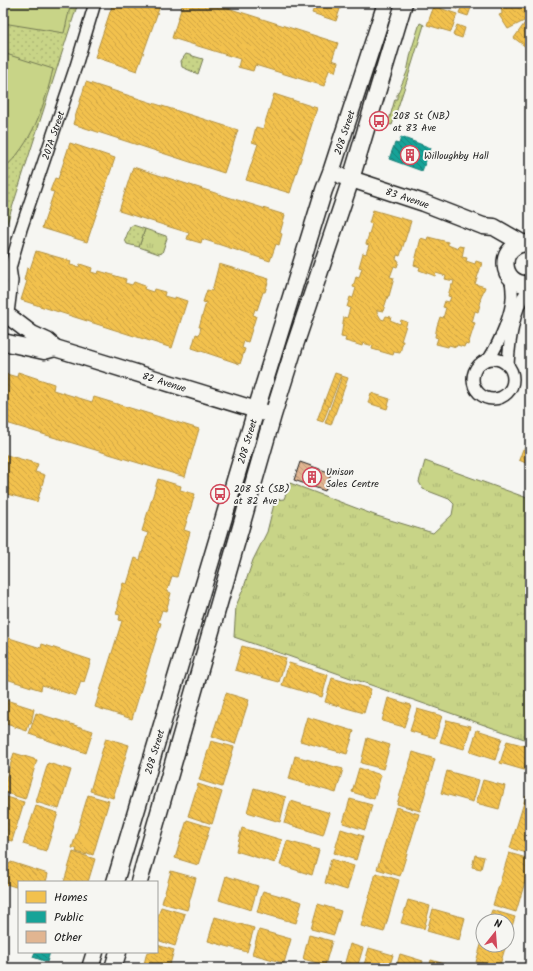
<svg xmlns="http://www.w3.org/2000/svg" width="533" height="971" viewBox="0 0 533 971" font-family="Kalam,sans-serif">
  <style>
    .grass { fill: url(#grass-tufts); stroke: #727852 }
    .park { fill: url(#park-dots); stroke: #727852 }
    .pitch { fill: #c8d487; stroke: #727852 }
    .homes { fill: url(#homes-back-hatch); stroke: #b2903f }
    .public { fill: url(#public-back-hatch); stroke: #187a73 }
    .building { fill: url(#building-back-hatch); stroke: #1c1c1c }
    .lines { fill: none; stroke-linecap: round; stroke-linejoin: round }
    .street-casing { stroke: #1c1c1c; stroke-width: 14 }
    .secondary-casing { stroke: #1c1c1c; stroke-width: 19 }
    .street { stroke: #f6f6f2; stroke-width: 11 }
    .secondary { stroke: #f6f6f2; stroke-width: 16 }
    .labels { text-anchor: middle; stroke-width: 4; stroke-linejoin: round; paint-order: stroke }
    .poi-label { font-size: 10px; fill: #1c1c1c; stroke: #f6f6f2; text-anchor: start }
    .street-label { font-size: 10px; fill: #1c1c1c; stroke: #f6f6f2 }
  </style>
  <defs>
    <pattern id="grass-tufts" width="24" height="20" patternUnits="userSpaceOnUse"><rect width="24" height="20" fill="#c8d487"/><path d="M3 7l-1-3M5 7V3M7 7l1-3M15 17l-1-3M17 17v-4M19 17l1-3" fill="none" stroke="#abb574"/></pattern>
    <pattern id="park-dots" width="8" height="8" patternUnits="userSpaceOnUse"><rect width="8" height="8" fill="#c8d487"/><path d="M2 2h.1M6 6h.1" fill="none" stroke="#abb574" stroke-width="1.8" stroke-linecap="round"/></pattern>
    <pattern id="homes-back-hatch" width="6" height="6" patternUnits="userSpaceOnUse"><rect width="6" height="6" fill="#f2c14e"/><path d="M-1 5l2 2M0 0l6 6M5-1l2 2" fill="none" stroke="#cfa544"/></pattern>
    <pattern id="public-back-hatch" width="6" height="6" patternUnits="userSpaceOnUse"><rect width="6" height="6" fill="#17a398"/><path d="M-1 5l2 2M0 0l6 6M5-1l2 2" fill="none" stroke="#14847b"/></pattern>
    <pattern id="building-back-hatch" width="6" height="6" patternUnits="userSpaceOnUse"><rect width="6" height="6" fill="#e1b591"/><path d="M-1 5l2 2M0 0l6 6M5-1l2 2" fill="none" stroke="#c09b7c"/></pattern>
  </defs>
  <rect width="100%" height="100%" fill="#f6f6f2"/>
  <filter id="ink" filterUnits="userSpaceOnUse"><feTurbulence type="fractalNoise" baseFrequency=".025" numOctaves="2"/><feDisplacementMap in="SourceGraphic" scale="8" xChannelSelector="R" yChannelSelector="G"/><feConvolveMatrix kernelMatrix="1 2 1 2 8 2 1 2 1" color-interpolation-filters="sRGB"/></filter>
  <g filter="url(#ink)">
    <!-- grass -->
    <path class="grass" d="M420,23L424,25L408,77L392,125L388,124L395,99H397V95L407,72L412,48Z
      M145,229L166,236L167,238L162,253L159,254L139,247Z
      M425,461L530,499V741L234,637L236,606L244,587L253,560L267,532L275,500L284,499L290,483L377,516L433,533L452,515L454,504L449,499L423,489L419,482Z"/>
    <!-- park -->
    <path class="park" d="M3,3H78L3,236Z
      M186,54L203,59L198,74L182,67L181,61Z
      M133,225L145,229L139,247L127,244L125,240L130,227Z"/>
    <!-- pitch -->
    <path class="pitch" d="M3,3H71L64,33L3,23Z
      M3,53L53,69C45,104 32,145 3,169Z"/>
    <!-- homes -->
    <path class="homes" d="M113,3H161L137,71L95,57Z
      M183,3H212L338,43L332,60L338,62L335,72L329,70L324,86L255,65L253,71L238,67L240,59L172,38Z
      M280,3H300L298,9Z
      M303,3H314L312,9L302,6Z
      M316,3H333L341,6L336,21L312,13Z
      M441,3H459L457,9Z
      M463,3L472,5L468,16L459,13Z
      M501,3H529L530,18L508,29L499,15L502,14Z
      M434,6L457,14L451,32L427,25Z
      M527,20L530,22V50L514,38Z
      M457,25L465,28L462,38L453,35Z
      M86,82L238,130L224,173L73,124Z
      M274,94L317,108L290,193L246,180L258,144L252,142L256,127L263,129Z
      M70,143L115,158L87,242L42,228L54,192L50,191L55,178L58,179Z
      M133,167L285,215L280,233L282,234L279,245L276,244L270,261L202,239L201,243L187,239L189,233L119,211Z
      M373,210L411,221L400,256L397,255L396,260L399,261L397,267L394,266L390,277L394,278L389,296H388L383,311L377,310V312L381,319L384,320L386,316L391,317L390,320L400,324L401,320L407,322L401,341H403L400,353L394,352L393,355L372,349L373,346L363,343L362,346L356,344L345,341L346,338L341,337L344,317L347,318L350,308L347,307L350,297L353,298L356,288L353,287L356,277L359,278L362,268L359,267L363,253L366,254L369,245L366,244L372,224L369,223Z
      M428,237L448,242V245L458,249L459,246L464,247L462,257L467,258L466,261L475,264L476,261L482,263L475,284L485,287L480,300L481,301L478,312L475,311L472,322L475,323L468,345L465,344L464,347L457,345L456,347L449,345L448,347L436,344L438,338L435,337L437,326L440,317L443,318L446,308L443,307L445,301L449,302L451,297L448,296L451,285H453L454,281L445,279L446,276L436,273L435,276L430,274L419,270L420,267L414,265L421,238L427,240Z
      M36,251L71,261L70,265L79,267L80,264L92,268L91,272L98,274L99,271L126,279L125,283L132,285L134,282L145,286L144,289L153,292L154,289L165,292L164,296L175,299V297L187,301L172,348L21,300L27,281L24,280L27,268L30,269Z
      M219,264L269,279L265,292H263L257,310L255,309L253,315L256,316L248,342L244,341L242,348L245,349L240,364L192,348L196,334L199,335L201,327H199L206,303L203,302L207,290L212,291Z
      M18,372L54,384L53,390L92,402L94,397L199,429L185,477L3,422V373L17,377Z
      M335,373L341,375L323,422L317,420Z
      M342,376L348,378L331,425L325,423Z
      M371,393L390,399L387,409L368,403Z
      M523,449L530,451V465L519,460Z
      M3,454L38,464L35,472L45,475L37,502L3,493Z
      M158,479L181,486L180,490L195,494L184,530L190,532L177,577L172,576L167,591L171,593L166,611L162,610L158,622L161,623L132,719L95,707L122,621L119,620L120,615L116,614L119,605L117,604L123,583L127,584L135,558L140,560L148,533L142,531Z
      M3,636L41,648L42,644L91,660L84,682L81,681L76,696L42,685L41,690L3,678Z
      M242,646L286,658L279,682L235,670Z
      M289,663L328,675L322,697L282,685Z
      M332,678L371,689L364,713L325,702Z
      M226,693L249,700L235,744L212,736Z
      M388,698L411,705L404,727L382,721Z
      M3,699L34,709L31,724H29L27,731L3,723Z
      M417,709L442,716L435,738L410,731Z
      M36,713L93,731L86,753L29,734Z
      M307,717L354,731L347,754L300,741Z
      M447,720L471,726L464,749L440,742Z
      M477,730L502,738L495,760L470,752Z
      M106,738L129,745L113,798L90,791Z
      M367,738L390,745L383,769L361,763Z
      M211,741L234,747L222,787L199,780Z
      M507,741L530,747L524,770L500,763Z
      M413,752L435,759L420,811L397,804Z
      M14,753L37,760L25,799L3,792V788Z
      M295,756L343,769L336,793L289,779Z
      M48,763L71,770L59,809L36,802Z
      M359,768L381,775L374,799L352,792Z
      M447,771L479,780L473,802L441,793Z
      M483,780L505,786L499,809L476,803Z
      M198,784L222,792L212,824L188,816Z
      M254,788L286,797L280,822L247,812Z
      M88,795L109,801L93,855L87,853V855L76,852L77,849L72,848Z
      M3,796L24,802L12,841L3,839Z
      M526,796L530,798V854L510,848Z
      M350,799L372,805L365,830L343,823Z
      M291,801L330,813L323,835L284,823Z
      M36,806L58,813L46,851L23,844Z
      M396,807L419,814L400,876L377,869Z
      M187,820L210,827L198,865L175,858Z
      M242,828L282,840L275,863L236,851Z
      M341,829L363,836L356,860L334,853Z
      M287,841L319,850L312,875L280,865Z
      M73,852L95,859L88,882H64Z
      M509,853L530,859V865L516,912L493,905Z
      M475,855L484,857L481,869L472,867Z
      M331,859L354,866L347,890L325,883Z
      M3,861L10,864L11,862L48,874L46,882H19V888L6,884L5,886H3Z
      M171,871L196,878L187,910L162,903Z
      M376,873L399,880L384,932L361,926Z
      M226,876L258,886L251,910L219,900Z
      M263,891L302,902L296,923L257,912Z
      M408,900L430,906L424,929L401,923Z
      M318,904L341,911L334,935L311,929Z
      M161,907L185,914L175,946L157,940V920Z
      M433,909L465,918L459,940L427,931Z
      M492,910L515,917L507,942V921H488Z
      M215,917L254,928L247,952L208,941Z
      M259,930L291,939L284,963L252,954Z
      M309,935L332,941L325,965L303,959Z
      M483,938V945H506L499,968L476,962Z
      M350,944L363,948L357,968L344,966Z
      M157,945L174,950L169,968H143L147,952H157Z
      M369,948L393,955L389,968H363Z
      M400,954L423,961L421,968H396Z
      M431,960L455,967V968H429Z"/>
    <!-- public -->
    <path class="public" d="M401,137L431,148L422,171L389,159L395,143L399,144Z
      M35,952H50L47,962L33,957Z"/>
    <!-- building -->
    <path class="building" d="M300,462L331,473L325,491L294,480Z"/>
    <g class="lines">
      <defs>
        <g id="street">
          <path id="s1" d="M3,277L10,268L21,229L76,66L95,3"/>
          <path d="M8,313L12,281L10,268"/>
          <circle cx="493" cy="379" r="20"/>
          <path d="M489,359C499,343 514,311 512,292C512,287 511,281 510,276"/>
          <path d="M508,365C509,343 514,303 530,288"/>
        </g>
        <g id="secondary">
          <path id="s2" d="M342,176L424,203L483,226L494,227L522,243"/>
          <path d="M529,243C496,243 499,287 530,284"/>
          <path id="s3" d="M11,318L32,334L47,341L55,348L266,413"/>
          <path d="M3,342L44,351L55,348"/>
          <path id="s4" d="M115,882L256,410L324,190L331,172L386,3"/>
          <path d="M139,882L273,415L294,348L351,179L404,3"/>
          <path d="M90,968L95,952"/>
          <path d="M113,968L118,952"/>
        </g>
      </defs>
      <!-- street casing -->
      <use href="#street" class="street-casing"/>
      <!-- secondary casing -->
      <use href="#secondary" class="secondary-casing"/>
      <!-- street -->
      <use href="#street" class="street"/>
      <!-- secondary -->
      <use href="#secondary" class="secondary"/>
    </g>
  </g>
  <!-- icons -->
  <defs>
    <symbol id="bus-ring" viewBox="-11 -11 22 22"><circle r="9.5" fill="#f6f6f2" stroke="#d1495b" stroke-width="1.5"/><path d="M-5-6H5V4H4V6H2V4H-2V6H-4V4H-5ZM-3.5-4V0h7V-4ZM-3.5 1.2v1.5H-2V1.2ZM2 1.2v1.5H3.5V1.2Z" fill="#d1495b"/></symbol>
    <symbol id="building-ring" viewBox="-11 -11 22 22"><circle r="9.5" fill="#f6f6f2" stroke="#d1495b" stroke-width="1.5"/><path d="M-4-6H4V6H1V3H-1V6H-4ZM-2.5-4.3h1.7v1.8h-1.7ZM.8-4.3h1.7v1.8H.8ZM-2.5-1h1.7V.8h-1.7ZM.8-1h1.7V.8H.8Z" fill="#d1495b"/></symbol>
  </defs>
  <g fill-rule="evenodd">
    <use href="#bus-ring" x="368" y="110" width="22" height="22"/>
    <use href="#building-ring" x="399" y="144" width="22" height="22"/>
    <use href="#building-ring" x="301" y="466" width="22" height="22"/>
    <use href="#bus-ring" x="209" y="483" width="22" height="22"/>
  </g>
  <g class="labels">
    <!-- poi labels -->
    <g class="poi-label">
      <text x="393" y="119">208 St (NB)<tspan x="393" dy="12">at 83 Ave</tspan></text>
      <text x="424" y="159">Willoughby Hall</text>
      <text x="326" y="475">Unison<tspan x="326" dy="12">Sales Centre</tspan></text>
      <text x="234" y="492">208 St (SB)<tspan x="234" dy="12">at 82 Ave</tspan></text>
    </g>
    <!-- street labels -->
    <g class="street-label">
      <text dy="4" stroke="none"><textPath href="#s4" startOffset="784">208 Street</textPath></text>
      <text dy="4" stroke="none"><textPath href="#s1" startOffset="151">207A Street</textPath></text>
      <text dy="4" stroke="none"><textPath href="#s2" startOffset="69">83 Avenue</textPath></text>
      <text dy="4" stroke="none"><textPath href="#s3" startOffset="168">82 Avenue</textPath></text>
      <text dy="4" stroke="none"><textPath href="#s4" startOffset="460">208 Street</textPath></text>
      <text dy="4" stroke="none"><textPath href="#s4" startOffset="136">208 Street</textPath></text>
    </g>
  </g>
  <!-- margin -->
  <rect width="533" height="971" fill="none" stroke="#f6f6f2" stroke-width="16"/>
  <rect x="8" y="8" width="517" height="955" fill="none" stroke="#1c1c1c" stroke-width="1.5" filter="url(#ink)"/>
  <!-- legend -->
  <rect x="18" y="881" width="140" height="72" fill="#f6f6f2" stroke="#9f9f9c"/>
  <rect x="26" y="891" width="20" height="12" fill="#f2c14e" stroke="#9f9f9c"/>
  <text x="54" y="901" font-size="12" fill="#1c1c1c">Homes</text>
  <rect x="26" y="911" width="20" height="12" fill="#17a398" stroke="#9f9f9c"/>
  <text x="54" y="921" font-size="12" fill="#1c1c1c">Public</text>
  <rect x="26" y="931" width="20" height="12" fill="#e1b591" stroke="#9f9f9c"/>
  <text x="54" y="941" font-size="12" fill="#1c1c1c">Other</text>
  <!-- north arrow -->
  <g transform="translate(495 933) rotate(17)"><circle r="19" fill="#f6f6f2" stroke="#9f9f9c"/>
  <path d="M0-3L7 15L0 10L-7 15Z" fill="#d1495b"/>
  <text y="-6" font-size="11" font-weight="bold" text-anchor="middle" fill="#1c1c1c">N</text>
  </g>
</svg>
